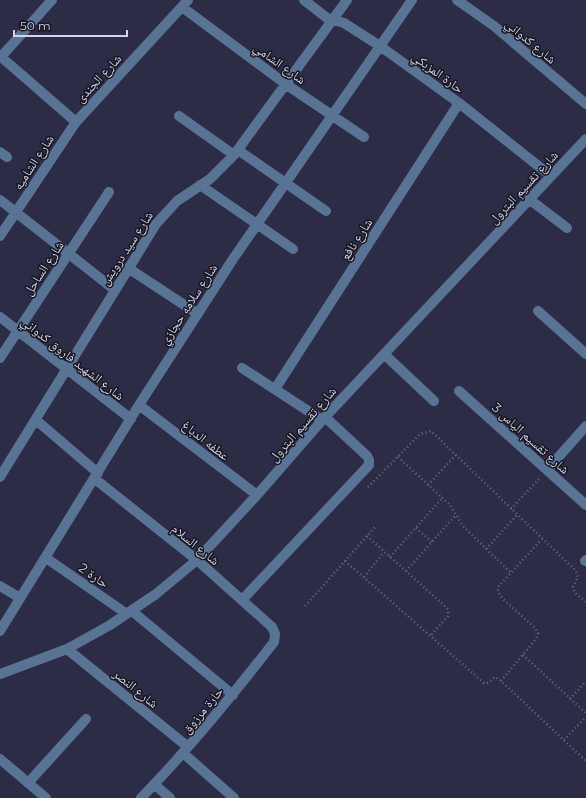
<svg xmlns="http://www.w3.org/2000/svg" width="586" height="798" viewBox="0 0 586 798" font-family="Montserrat,'Noto Naskh Arabic',sans-serif">
  <style>
    .lines { fill: none; stroke-linecap: round; stroke-linejoin: round }
    .path { stroke: #6a6a81; stroke-width: 2.5; stroke-dasharray: 1 3; stroke-linecap: butt }
    .minor { stroke: #597394; stroke-width: 10 }
    .labels { text-anchor: middle; stroke-width: 3; stroke-linejoin: round; paint-order: stroke }
    .street-label { font-size: 13px; fill: #d4d4e6; stroke: #161622 }
  </style>
  <rect width="100%" height="100%" fill="#2c2c46"/>
  <g class="lines">
    <!-- path -->
    <path class="path" d="M398,457L450,505L463,526L511,573
      M428,485L456,455
      M368,487L420,434L431,431L576,571L578,577L573,587L575,593L586,602
      M511,509L539,479
      M416,528L432,542
      M367,536L448,609V616L431,635
      M486,549L517,515
      M390,557L442,498
      M345,561L484,683H488L495,677L501,681L586,761
      M406,571L456,515
      M364,577L384,552
      M305,606L376,526
      M523,655L586,713
      M501,681L536,639L538,633L534,627L503,599L498,592V587L542,539
      M570,699L586,681
      M564,740L586,717"/>
    <!-- minor -->
    <path class="minor" d="M304,0L327,18L344,23L380,46L459,103L551,176
      M457,0L494,26L586,104
      M182,7L287,85L364,137
      M0,56L76,122
      M1,57L52,0
      M179,116L234,155
      M238,150L326,211
      M0,152L7,157
      M200,185L293,249
      M529,199L567,228
      M0,200L115,290
      M0,236L76,122L188,0
      M128,268L198,314
      M538,311L586,354
      M0,317L131,419
      M384,354L434,401
      M0,358L109,192
      M242,368L322,420
      M275,389L459,103
      M459,391L586,505
      M139,405L257,495
      M36,420L98,473
      M547,470L586,426
      M0,477L156,224L177,201L210,179L234,155L347,0
      M95,479L197,560L272,627L275,634L274,642C232,696 189,749 141,798
      M46,558L127,614
      M585,561L586,560
      M0,586L20,598
      M242,600L369,465V460L367,456L325,417
      M132,611L233,695
      M0,631L139,405L233,259L412,0
      M67,649L188,747
      M0,674L67,649L110,625L156,594L197,560L257,495L325,417L586,139
      M183,753L234,798
      M0,759L46,798
      M28,783L86,719
      M154,784L170,798"/>
  </g>
  <g class="labels">
    <!-- street labels -->
    <g class="street-label">
      <text transform="translate(531 41) rotate(40)" y="5">شارع كدواني</text>
      <text transform="translate(280 63) rotate(36)" y="5">شارع الشامي</text>
      <text transform="translate(438 72) rotate(36)" y="5">حارة المزبكي</text>
      <text transform="translate(98 78) rotate(-47)" y="5">شارع الجندى</text>
      <text transform="translate(33 162) rotate(-57)" y="5">شارع الشاميه</text>
      <text transform="translate(523 187) rotate(-47)" y="5">شارع تقسيم البترول</text>
      <text transform="translate(356 239) rotate(-57)" y="5">شارع نافع</text>
      <text transform="translate(126 248) rotate(-57)" y="5">شارع سيد درويش</text>
      <text transform="translate(43 268) rotate(-57)" y="5">شارع الساحل</text>
      <text transform="translate(188 304) rotate(-57)" y="5">شارع سلامه حجازي</text>
      <text transform="translate(73 358) rotate(38)" y="5">شارع الشهيد فاروق كدواني</text>
      <text transform="translate(302 424) rotate(-49)" y="5">شارع تقسيم البترول</text>
      <text transform="translate(531 438) rotate(42)" y="5">شارع تقسيم الياس 3</text>
      <text transform="translate(206 440) rotate(38)" y="5">عطفه الدباغ</text>
      <text transform="translate(196 544) rotate(39)" y="5">شارع السلام</text>
      <text transform="translate(94 575) rotate(34)" y="5">حارة 2</text>
      <text transform="translate(136 688) rotate(39)" y="5">شارع النصر</text>
      <text transform="translate(202 710) rotate(-50)" y="5">حارة مرزوق</text>
    </g>
  </g>
  <!-- scale -->
  <path d="M14 30v6h113v-6" fill="none" stroke="#d4d4e6" stroke-width="2"/>
  <text x="20" y="30" font-size="12" fill="#d4d4e6" stroke="#161622" stroke-width="3" paint-order="stroke">50 m</text>
</svg>
